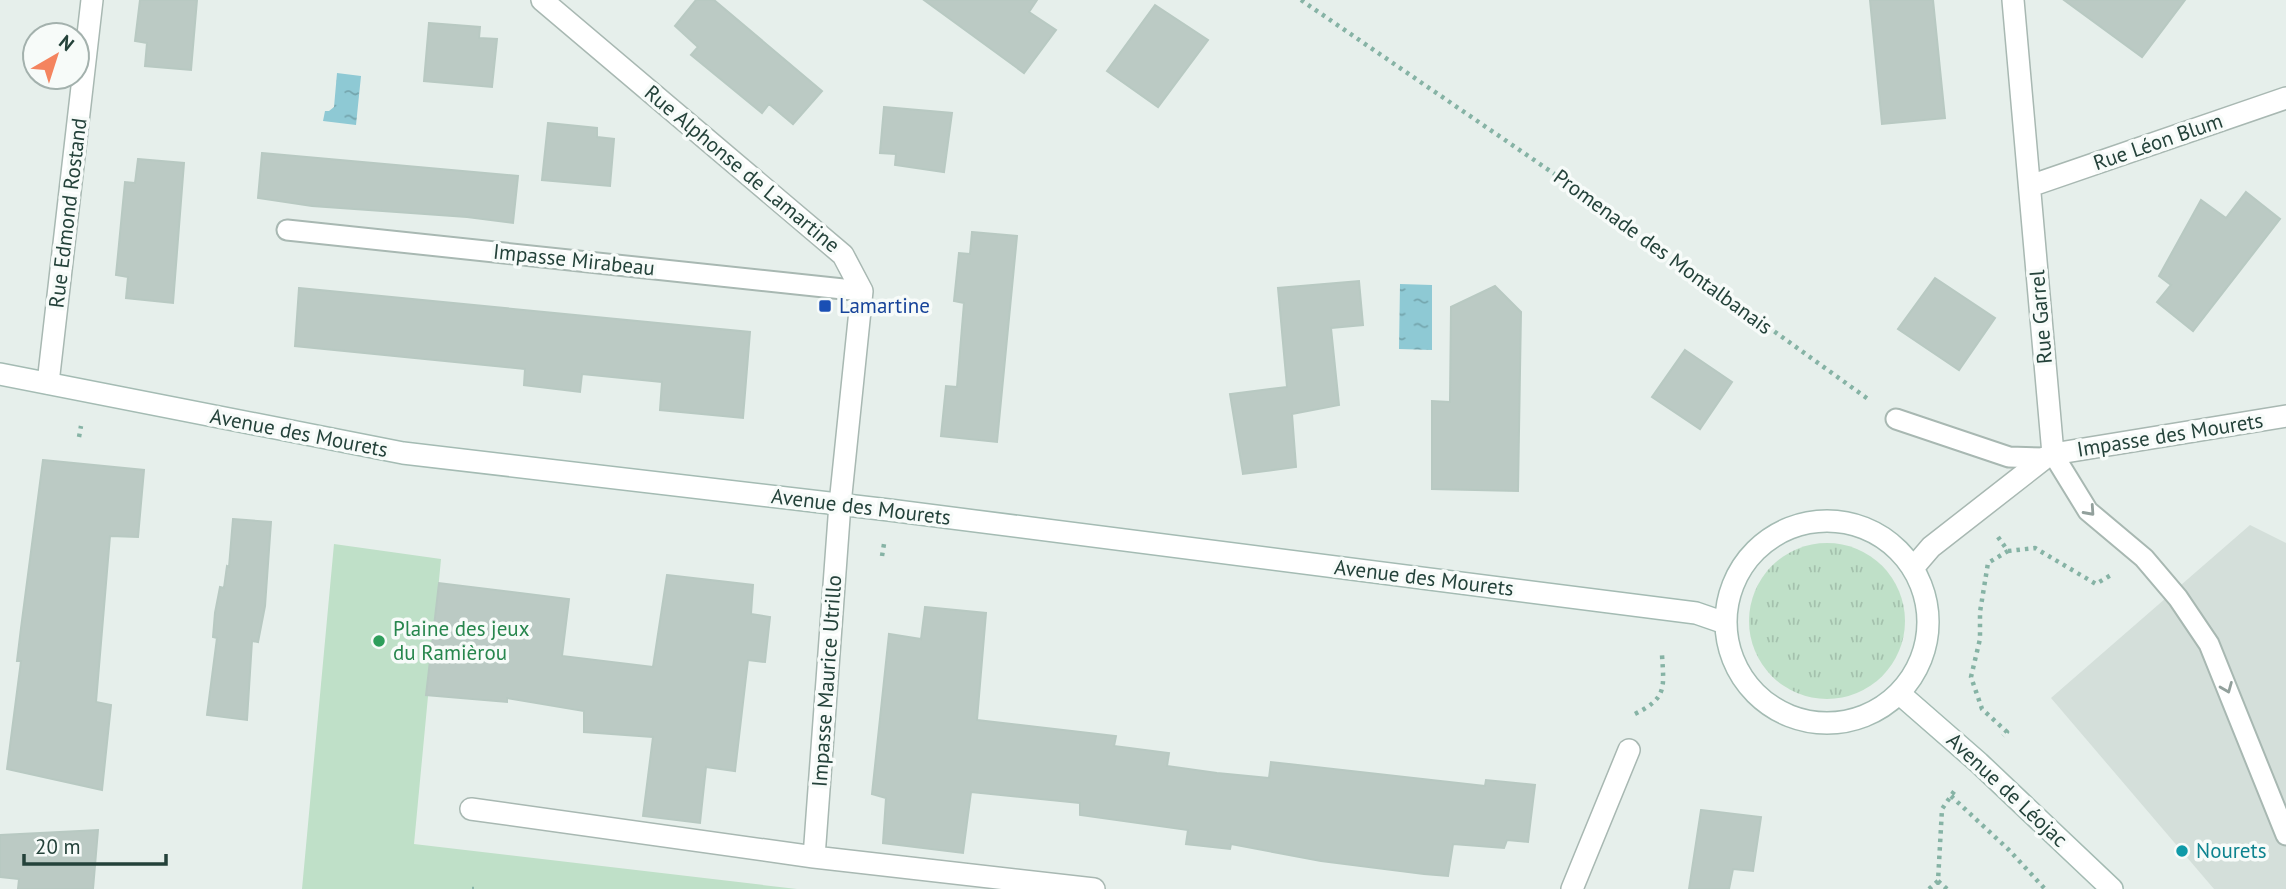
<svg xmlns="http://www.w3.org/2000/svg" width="2286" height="889" viewBox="0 0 2286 889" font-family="'PT Sans',sans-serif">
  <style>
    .built { fill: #d4dfda }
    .grass { fill: url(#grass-tufts) }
    .pitch { fill: #bfe0c8 }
    .water { fill: url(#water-ripples) }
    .building { fill: #bbcac4; stroke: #b8c9c2; stroke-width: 2 }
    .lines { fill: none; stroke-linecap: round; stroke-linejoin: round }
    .service-casing { stroke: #a8b8b2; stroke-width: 23 }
    .minor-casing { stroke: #a8b8b2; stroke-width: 24 }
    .secondary-casing { stroke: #a4bbb3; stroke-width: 24 }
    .path { stroke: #86b3a5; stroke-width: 4.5; stroke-dasharray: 3.5 5; stroke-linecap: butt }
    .service { stroke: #fff; stroke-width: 19 }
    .minor { stroke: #fff; stroke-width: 21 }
    .secondary { stroke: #fff; stroke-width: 21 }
    .oneway { stroke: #92a09c }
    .transit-dot { fill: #1a4fb4; stroke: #f7fbf9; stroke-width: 2.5 }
    .leisure-dot { fill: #2e9e5b; stroke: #f7fbf9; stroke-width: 2.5 }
    .culture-dot { fill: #0f9aa8; stroke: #f7fbf9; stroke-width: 2.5 }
    .labels { text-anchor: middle; stroke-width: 7; stroke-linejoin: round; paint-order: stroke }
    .street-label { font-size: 21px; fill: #24423a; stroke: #f7fbf9 }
    .transit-label { font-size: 21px; fill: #164399; stroke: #f7fbf9; text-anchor: start }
    .leisure-label { font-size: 21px; fill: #27864d; stroke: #f7fbf9; text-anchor: start }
    .culture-label { font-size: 21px; fill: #0d838f; stroke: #f7fbf9; text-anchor: start }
  </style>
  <defs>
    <pattern id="grass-tufts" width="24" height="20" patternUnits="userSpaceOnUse" patternTransform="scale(1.75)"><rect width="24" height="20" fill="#bfe0c8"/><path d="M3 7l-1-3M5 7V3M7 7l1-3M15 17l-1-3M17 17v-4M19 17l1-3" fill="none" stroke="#a4c1ad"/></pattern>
    <pattern id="water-ripples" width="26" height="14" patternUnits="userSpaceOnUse" patternTransform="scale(1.75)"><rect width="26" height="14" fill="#8ec9d4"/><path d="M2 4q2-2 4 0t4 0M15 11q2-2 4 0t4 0" fill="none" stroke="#74a5ad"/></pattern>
  </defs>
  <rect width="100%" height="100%" fill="#e6efeb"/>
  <!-- built -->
  <path class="built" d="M2250,525L2286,543V889H2214L2051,698Z"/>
  <!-- grass -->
  <path class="grass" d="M1749 621a78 78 0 1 1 156 0a78 78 0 1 1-156 0Z"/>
  <!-- pitch -->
  <path class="pitch" d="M334,544L441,559L414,844L797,889H302Z"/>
  <!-- water -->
  <path class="water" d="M337,73L361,76L356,125L323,121L325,111H329L334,107Z
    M1400,284L1432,285V350L1399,349Z"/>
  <!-- building -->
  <path class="building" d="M140,0H197L191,70L145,66L147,43L135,41Z
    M696,0H714L822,91L793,124L769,104L762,113L691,55L698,47L675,26Z
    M924,0H1037L1029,12L1056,30L1024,73Z
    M1870,0H1933L1945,118L1882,124Z
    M2064,0H2185L2142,57Z
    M1155,5L1208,40L1158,107L1107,71Z
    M429,23L480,27L479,38L497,39L492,87L424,81Z
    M884,107L952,113L944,172L895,165L896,154L880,153Z
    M548,123L597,128V137L614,139L610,186L542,180Z
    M262,153L518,176L513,223L467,217L312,206L258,198Z
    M138,159L184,163L173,303L126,298L128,277L116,275L125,182L135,183Z
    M2246,192L2280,219L2193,331L2157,302L2171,285L2159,276L2201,200L2226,218Z
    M972,232L1017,236L997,442L941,436L946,386L957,387L964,303L954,301L959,253L970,254Z
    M1935,278L1995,318L1959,370L1898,329Z
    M1359,281L1363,325L1331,328L1339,405L1292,414L1296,467L1243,474L1230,394L1287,387L1278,288Z
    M1495,286L1521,312L1518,491L1432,489V401L1450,402L1451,307Z
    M299,288L750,332L743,418L660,410L662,382L582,374L580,392L524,385L525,369L295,346Z
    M1685,350L1732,382L1700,429L1652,397Z
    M43,460L144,470L138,537L110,536L96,702L111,705L102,790L7,769L21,661H17L21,628Z
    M233,519L271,522L265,606L258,642L252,641L247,720L207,715L217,638L213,637L215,613L220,587L224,588L227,566L229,567Z
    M667,575L753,585L751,614L770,617L765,662L748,660L735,771L706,767L700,823L643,816L653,737L584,732V711L507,698V702L426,695L439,583L569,599L562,656L653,667Z
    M925,607L986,613L977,720L1116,736L1114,746L1169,753L1167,766L1217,773L1269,778L1271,762L1485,786L1486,780L1535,785L1528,842L1507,840L1504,848L1453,844L1448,876L1424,874L1321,861L1231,844L1230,849L1186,844L1188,830L1080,815V803L971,792L963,853L883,843L886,798L872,794L889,634L921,639Z
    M1701,810L1761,817L1753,871L1733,869L1729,889H1689Z
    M98,830L93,889H18L19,879L0,877V835Z"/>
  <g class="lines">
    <defs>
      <path id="service" d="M287,230L862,291
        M1896,419L2009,457L2045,458
        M2053,454L2088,511L2144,558L2178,598L2209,644L2286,835"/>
      <path id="minor" d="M542,0L843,255L862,291L840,504L814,857
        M2013,0L2053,454
        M2030,186L2286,98
        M48,383L92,0
        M1913,568L1931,547L2045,458L2053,454L2286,416
        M471,809L814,857L1094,889
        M1572,889L1629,750"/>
      <path id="secondary" d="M0,374L403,453L889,510L1696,613L1725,623
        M1726 622a101 101 0 1 1 202 0a101 101 0 1 1-202 0Z
        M1900,694L1979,763L2112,889"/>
    </defs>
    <!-- service casing -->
    <use href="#service" class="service-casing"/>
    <!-- minor casing -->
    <use href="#minor" class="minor-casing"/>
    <!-- secondary casing -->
    <use href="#secondary" class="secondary-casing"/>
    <!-- path -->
    <path class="path" d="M1301,0L1588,197L1868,399
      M79,437L81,426
      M1998,537L2008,551L1988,563L1980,612V639L1971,677L1982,709L2007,732L2003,736
      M2008,551L2035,548L2096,584L2111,575
      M882,556L884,544
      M1635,714C1667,698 1664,688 1662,655
      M1951,796L2009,850L2045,889
      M472,889H474
      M1929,889L1938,881
      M1947,889L1938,881L1942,809L1955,790"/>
    <!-- service -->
    <use href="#service" class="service"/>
    <!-- minor -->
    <use href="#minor" class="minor"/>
    <!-- secondary -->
    <use href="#secondary" class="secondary"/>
  </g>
  <!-- one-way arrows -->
  <defs><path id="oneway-chevron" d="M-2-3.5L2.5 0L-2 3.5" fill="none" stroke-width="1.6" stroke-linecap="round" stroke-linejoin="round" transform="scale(1.75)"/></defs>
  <g class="oneway">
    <use href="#oneway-chevron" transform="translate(2090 511) rotate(48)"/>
    <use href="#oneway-chevron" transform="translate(2227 688) rotate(68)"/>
  </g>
  <!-- markers -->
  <rect class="transit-dot" x="818" y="299" width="14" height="14" rx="3.5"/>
  <circle class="leisure-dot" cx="379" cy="641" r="7"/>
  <circle class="culture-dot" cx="2182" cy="851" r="7"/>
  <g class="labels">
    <!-- street labels -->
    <g class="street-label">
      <text transform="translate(2158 142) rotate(-19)" y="7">Rue Léon Blum</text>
      <text transform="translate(742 169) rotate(40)" y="7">Rue Alphonse de Lamartine</text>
      <text transform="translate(68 213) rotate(-83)" y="7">Rue Edmond Rostand</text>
      <text transform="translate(1663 252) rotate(36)" y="7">Promenade des Montalbanais</text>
      <text transform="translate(574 260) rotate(6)" y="7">Impasse Mirabeau</text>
      <text transform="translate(2041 317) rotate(-95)" y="7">Rue Garrel</text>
      <text transform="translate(299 433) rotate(11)" y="7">Avenue des Mourets</text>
      <text transform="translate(2170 435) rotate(-9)" y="7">Impasse des Mourets</text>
      <text transform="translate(861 507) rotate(7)" y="7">Avenue des Mourets</text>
      <text transform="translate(1424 578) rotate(7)" y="7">Avenue des Mourets</text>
      <text transform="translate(827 681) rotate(-86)" y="7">Impasse Maurice Utrillo</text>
      <text transform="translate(2007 790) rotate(43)" y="7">Avenue de Léojac</text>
    </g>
    <!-- transit labels -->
    <g class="transit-label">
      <text x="839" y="313">Lamartine</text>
    </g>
    <!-- leisure labels -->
    <g class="leisure-label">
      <text x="393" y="636">Plaine des jeux<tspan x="393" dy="24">du Ramièrou</tspan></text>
    </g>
    <!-- culture labels -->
    <g class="culture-label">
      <text x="2196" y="858">Nourets</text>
    </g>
  </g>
  <!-- north arrow -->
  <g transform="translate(56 56) rotate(39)"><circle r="33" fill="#f7fbf9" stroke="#a3b1ad" stroke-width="2"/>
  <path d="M0-5L12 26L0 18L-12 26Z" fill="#f4845f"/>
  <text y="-10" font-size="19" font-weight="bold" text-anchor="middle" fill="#24423a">N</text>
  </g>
  <!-- scale -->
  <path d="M24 854v10h142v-10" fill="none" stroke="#24423a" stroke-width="3.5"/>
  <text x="35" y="854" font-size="21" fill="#24423a" stroke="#f7fbf9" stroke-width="5" paint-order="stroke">20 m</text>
</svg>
